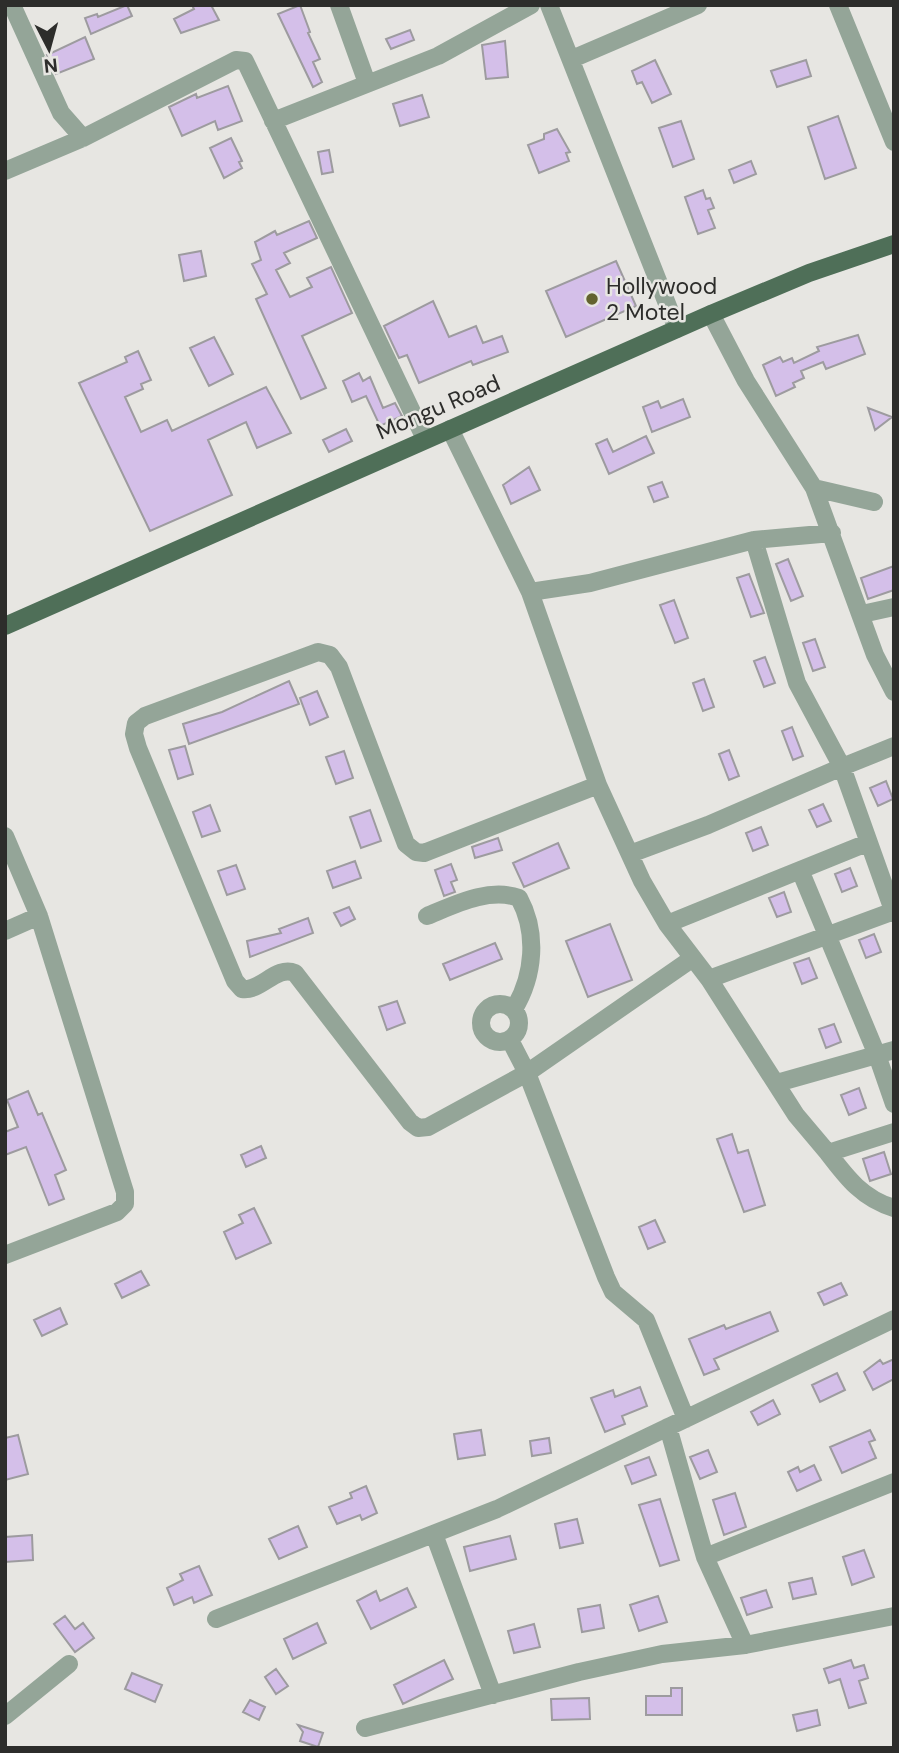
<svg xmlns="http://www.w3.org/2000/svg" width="899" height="1753" viewBox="0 0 899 1753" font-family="'DM Sans',sans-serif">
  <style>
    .building { fill: #d4bfe9; stroke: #9d9b9f; stroke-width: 2 }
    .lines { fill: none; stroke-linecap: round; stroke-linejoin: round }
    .minor { stroke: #94a598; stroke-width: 18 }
    .major { stroke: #4f6f58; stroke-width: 18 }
    .poi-dot { fill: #63632f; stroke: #e7e6e2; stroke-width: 2.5 }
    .labels { text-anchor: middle; stroke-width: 5; stroke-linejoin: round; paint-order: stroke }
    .poi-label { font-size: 23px; fill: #2d2d2b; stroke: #e7e6e2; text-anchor: start }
    .street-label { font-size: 23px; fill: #2d2d2b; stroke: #e7e6e2 }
  </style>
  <rect width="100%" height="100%" fill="#e7e6e2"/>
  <!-- building -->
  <path class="building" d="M127,5L132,16L91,34L85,18L97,14L98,17Z
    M192,5H211L219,20L181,33L174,19L194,9Z
    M300,5L310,32L308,33L320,59L313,62L322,82L313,87L278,14Z
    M410,30L414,40L391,49L386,39Z
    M85,37L94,59L56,74L47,55Z
    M505,41L508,77L486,79L482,45Z
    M655,60L671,94L652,103L642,82L637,84L632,71Z
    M806,60L811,76L777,87L771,71Z
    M228,86L242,121L218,130L215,121L182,136L169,107L196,94L197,98Z
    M422,95L429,117L400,126L393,104Z
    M838,116L856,168L825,179L808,127Z
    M681,121L694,159L673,167L659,128Z
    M557,129L570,152L566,153L569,161L539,173L528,145L544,139V134Z
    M231,138L242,161L239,162L242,168L224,178L210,148Z
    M329,150L333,172L322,174L318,152Z
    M751,161L756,174L734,183L729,170Z
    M703,190L706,199L710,198L714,208L708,210L715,228L698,234L685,197Z
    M309,221L317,238L284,253L290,263L276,270L290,297L312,287L307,278L331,267L352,313L302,336L326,388L301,399L256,299L267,294L252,264L261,260L255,242L275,231L277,235Z
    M201,251L206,276L184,281L179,255Z
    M616,261L636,306L566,337L546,291Z
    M433,301L449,337L476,326L483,343L502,336L508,352L473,365L471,361L419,383L407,355L399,358L384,326Z
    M858,335L865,354L826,369L823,362L801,371L804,378L793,383L795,387L776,396L763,365L780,357L783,362L792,358L794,363L819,351L817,347Z
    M214,337L233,374L209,386L190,348Z
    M138,351L151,380L141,384L143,389L125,397L141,432L167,420L172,431L266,387L291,433L257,448L246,422L208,440L232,495L150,531L79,383L127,362L125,357Z
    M359,373L363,381L370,377L383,408L395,403L402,416L380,426L366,396L352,402L343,381Z
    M683,399L690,417L652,432L643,407L658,401L661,408Z
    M868,408L892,417L875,430Z
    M346,429L352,441L329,452L323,440Z
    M646,436L654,453L609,474L596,444L607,439L613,452Z
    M529,467L540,490L511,504L503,485Z
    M662,482L668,497L654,502L648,487Z
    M788,559L803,596L791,601L776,564Z
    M894,566V590L868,599L861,578Z
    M749,574L764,613L751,617L737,578Z
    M674,600L688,638L675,643L660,605Z
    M815,639L825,667L813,671L803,643Z
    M765,657L775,683L764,687L754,661Z
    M704,679L714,707L703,711L693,683Z
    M289,681L299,704L189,744L183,724L222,712Z
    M317,691L328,717L310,725L300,698Z
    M792,727L803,756L793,760L782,731Z
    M185,746L193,774L178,779L169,750Z
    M729,750L739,776L729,780L719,754Z
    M344,751L353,778L336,784L326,757Z
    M886,781L893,799L878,806L870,788Z
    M823,804L831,821L817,827L809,810Z
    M210,805L220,831L202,837L193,812Z
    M370,810L381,841L361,848L350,817Z
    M761,827L768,845L753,851L746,833Z
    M498,838L502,850L475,858L472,847Z
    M558,843L569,868L524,887L513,863Z
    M355,861L361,878L333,888L327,871Z
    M451,864L457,880L451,882L455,892L444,896L435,870Z
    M236,865L245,889L227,895L218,871Z
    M850,868L857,886L842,892L835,874Z
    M784,892L791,912L777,917L769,898Z
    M349,907L355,919L341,926L334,913Z
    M308,918L313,933L250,957L247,941L281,933L279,929Z
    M610,924L632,980L588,997L566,941Z
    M874,934L881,952L866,958L859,940Z
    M495,943L502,959L450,980L443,964Z
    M809,958L817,978L802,984L794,963Z
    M397,1001L405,1023L387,1030L379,1007Z
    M834,1024L841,1042L826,1048L819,1029Z
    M859,1088L866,1108L849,1115L841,1095Z
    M28,1091L38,1115L42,1113L66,1170L55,1175L64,1199L49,1205L26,1147L5,1155V1132L18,1127L7,1100Z
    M732,1134L738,1153L748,1150L765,1205L744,1212L717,1139Z
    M261,1146L266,1158L246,1167L241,1155Z
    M884,1152L891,1174L870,1181L863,1159Z
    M254,1208L271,1243L236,1259L224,1232L243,1223L239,1215Z
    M655,1220L665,1242L648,1249L639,1227Z
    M141,1271L149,1285L122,1298L115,1284Z
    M841,1283L847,1295L824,1305L818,1293Z
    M60,1308L67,1324L42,1336L34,1320Z
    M770,1312L778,1331L714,1359L719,1369L704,1375L689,1339L724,1325L726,1329Z
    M894,1359V1379L873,1390L864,1372L880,1360L883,1364Z
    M837,1373L845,1390L820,1402L812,1385Z
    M640,1387L647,1406L622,1416L625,1424L605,1432L591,1398L613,1390L615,1397Z
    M773,1400L780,1414L758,1425L751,1412Z
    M481,1430L485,1455L458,1459L454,1434Z
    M870,1430L875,1440L869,1442L876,1458L842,1473L830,1447Z
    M18,1435L28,1474L5,1480V1438Z
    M549,1438L551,1453L532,1456L530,1441Z
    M708,1450L717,1472L700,1479L690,1457Z
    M649,1457L656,1475L632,1484L625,1466Z
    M814,1465L821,1480L797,1491L788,1472L798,1467L800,1472Z
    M366,1486L377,1513L362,1520L360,1515L337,1524L329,1507L352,1498L350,1493Z
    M735,1493L746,1527L724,1535L713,1500Z
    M660,1499L679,1560L660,1566L639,1505Z
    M577,1519L583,1543L560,1548L555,1524Z
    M298,1526L307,1547L279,1559L269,1539Z
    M32,1535L33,1560L5,1562V1537Z
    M510,1536L516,1559L470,1571L464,1547Z
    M864,1550L874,1577L852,1585L843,1557Z
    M199,1566L212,1595L194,1603L192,1597L174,1605L167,1588L183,1580L180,1574Z
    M812,1578L816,1594L793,1599L789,1583Z
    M407,1588L416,1607L371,1629L357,1601L376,1591L380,1601Z
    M766,1590L772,1607L747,1615L741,1598Z
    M658,1596L667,1622L639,1631L630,1605Z
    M600,1605L604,1628L582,1632L578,1609Z
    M65,1616L75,1629L83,1623L94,1638L75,1652L54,1624Z
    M317,1623L326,1643L293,1659L284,1639Z
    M534,1624L540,1647L514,1653L508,1631Z
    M444,1660L453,1679L403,1704L394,1685Z
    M851,1660L854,1668L864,1665L868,1678L859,1681L866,1703L849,1708L840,1679L829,1683L824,1669Z
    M276,1669L288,1686L276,1694L265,1677Z
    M132,1673L162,1685L155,1702L125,1689Z
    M671,1688H682V1715H646V1696H671Z
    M589,1698L590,1719L552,1720L551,1699Z
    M250,1700L265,1707L259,1720L243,1712Z
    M817,1710L820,1725L797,1731L793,1715Z
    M298,1725L323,1733L318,1747L300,1741L303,1732Z"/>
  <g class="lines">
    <!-- minor -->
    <path class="minor" d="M12,5L61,113L83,138
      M339,5L367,83
      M549,5L677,329
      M838,5L894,142
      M572,59L698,5
      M273,121L438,56L531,5
      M5,171L83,138L236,60L245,61L425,439
      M711,314L746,381L814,488L875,655L894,692
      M450,429L530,592L598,785L642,881L667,924L709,979L796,1115L828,1153L894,1132
      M814,488L874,502
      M530,592L590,583L754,540
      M862,614L894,607
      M894,746L842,767L894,913
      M5,836L39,916L125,1192V1204L117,1212L5,1255
      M630,854L708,825L842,767L797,683L754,540L832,533
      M800,870L877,1055L894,1104
      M427,916C454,905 489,887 519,898C538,933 534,976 514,1009
      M667,924L867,843
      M5,931L39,916
      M709,979L894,911
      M481 1023a19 19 0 1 1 38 0a19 19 0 1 1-38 0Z
      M510,1040L527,1073L428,1127L418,1128L410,1122L295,973C276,965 261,992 242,989L235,981L138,748L134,734L136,723L145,716L318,652L330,655L339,667L406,844L416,852L424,853L598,785
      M777,1083L894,1050
      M828,1153C847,1178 863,1199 894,1208
      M686,1419L646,1320L613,1292L606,1277L527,1073L693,958
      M668,1427L705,1557L745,1645
      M434,1534L493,1695
      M705,1557L894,1482
      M216,1619L497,1509L894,1319
      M5,1716L69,1664
      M365,1728L579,1672L662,1654L745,1645L894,1616"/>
    <!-- major -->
    <path class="major" d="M5,626L711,314L809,273L894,244"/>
  </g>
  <!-- markers -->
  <circle class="poi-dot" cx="592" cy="299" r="7"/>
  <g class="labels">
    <!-- poi labels -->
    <g class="poi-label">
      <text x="606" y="294">Hollywood<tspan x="606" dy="26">2 Motel</tspan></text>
    </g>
    <!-- street labels -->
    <g class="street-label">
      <text transform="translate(438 407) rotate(-23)" y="8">Mongu Road</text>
    </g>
  </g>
  <!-- border -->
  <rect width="899" height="1753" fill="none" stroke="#2d2d2b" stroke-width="14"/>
  <!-- north arrow -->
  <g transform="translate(49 49) rotate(174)" stroke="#e7e6e2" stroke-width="5" paint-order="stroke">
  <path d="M0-5L12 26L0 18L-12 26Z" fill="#2d2d2b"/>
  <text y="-10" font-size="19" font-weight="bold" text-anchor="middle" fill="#2d2d2b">N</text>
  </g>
</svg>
